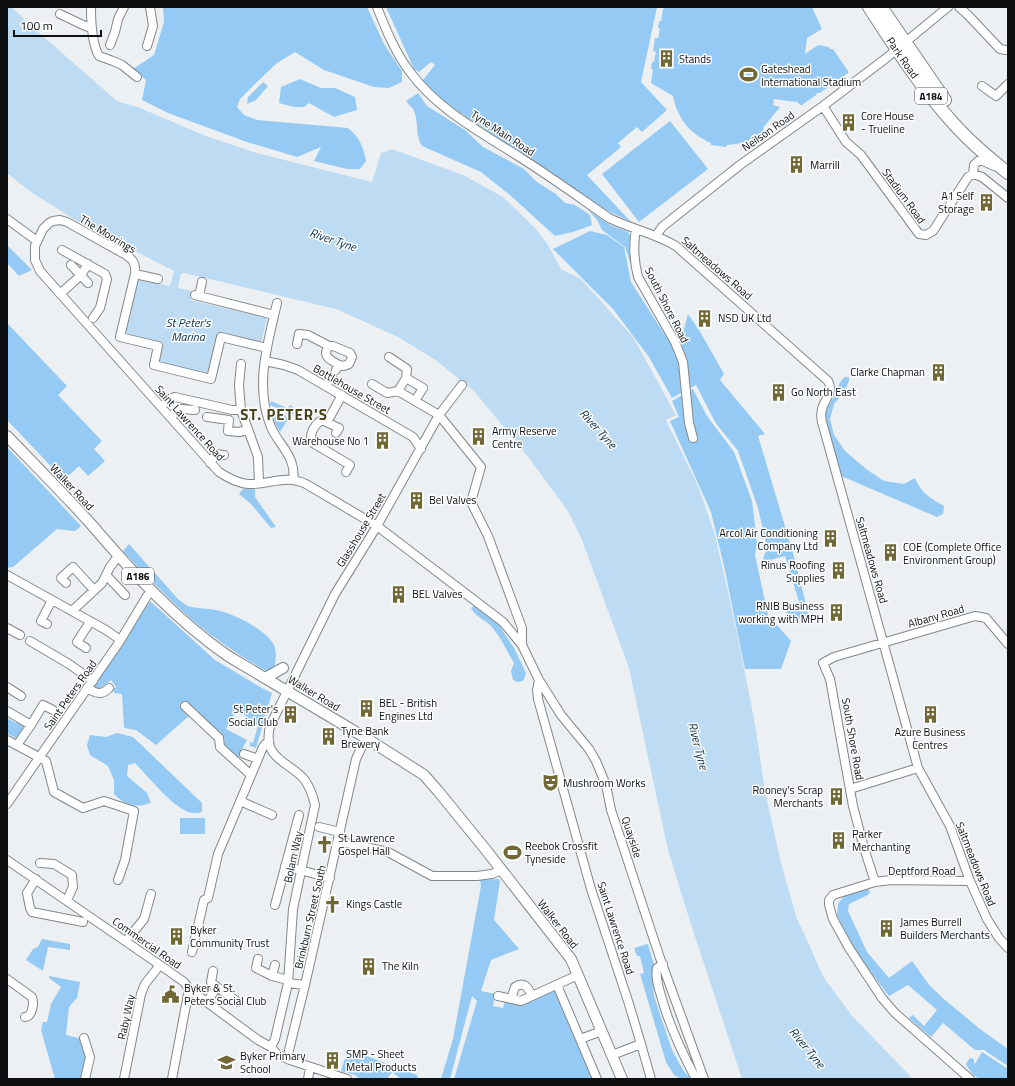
<svg xmlns="http://www.w3.org/2000/svg" width="1015" height="1086" viewBox="0 0 1015 1086" font-family="'Titillium Web',sans-serif">
  <style>
    .green { fill: #94caf3 }
    .water { fill: #bddbf2 }
    .lines { fill: none; stroke-linecap: round; stroke-linejoin: round }
    .minor-casing { stroke: #83878a; stroke-width: 10 }
    .major-casing { stroke: #83878a; stroke-width: 12 }
    .highway-casing { stroke: #83878a; stroke-width: 14 }
    .minor { stroke: #fff; stroke-width: 8 }
    .major { stroke: #fff; stroke-width: 10 }
    .highway { stroke: #fff; stroke-width: 12 }
    .labels { text-anchor: middle; stroke-width: 3; stroke-linejoin: round; paint-order: stroke }
    .shield { fill: #fbfdfe; stroke: #555657; stroke-width: 1 }
    .shield-label { font-size: 10px; font-weight: bold; fill: #0e0f10 }
    .street-label { font-size: 11px; fill: #0e0f10; stroke: #fbfdfe }
    .poi-label { font-size: 11px; fill: #0e0f10; stroke: #fbfdfe; text-anchor: start }
    .water-label { font-size: 12px; font-style: italic; fill: #0b2e45; stroke: #fbfdfe }
    .district-label { font-size: 15px; font-weight: bold; letter-spacing: 1px; fill: #494218; stroke: #fbfdfe }
  </style>
  <rect width="100%" height="100%" fill="#ecf0f3"/>
  <!-- green -->
  <path class="green" d="M163,7H367L384,44L402,71V82L389,88L374,87L324,70L295,52L277,63L256,83L240,99L237,107L244,115L257,120L348,128C360,138 363,146 366,161L360,169H347L314,161L321,147L297,157L247,142L168,113L142,100L146,80L133,69L154,55L164,22Z
    M386,7H657L641,82L667,110L642,132L637,127L618,143L621,147L587,175L631,222L600,207L551,173L441,100L422,81L435,65L431,62L419,72L414,69Z
    M667,7H812L822,29L807,38L805,54L818,45L829,47L830,49H833L848,71V73L820,93H817L816,95L802,105H800L796,101V102L774,99L773,105L780,107L763,128L764,130C753,140 741,144 727,145L726,147L711,145V143C690,134 677,118 673,96L651,83L653,69H651L652,62H654L656,52L653,51L655,38H658L660,29L658,28L659,21H661L663,9Z
    M300,79L321,88H335L355,97L357,110L334,117L309,103L304,107H294L279,103L281,87Z
    M263,82L268,86L256,100L247,104L248,97Z
    M418,93L427,106L465,130L483,147L524,169L537,182L556,194L565,203L575,205L590,215L592,225L573,232L555,236L511,196L481,172L422,146C415,136 419,122 414,111C413,108 408,104 406,101Z
    M670,121L708,169L639,222L602,174Z
    M588,210L610,225L628,232L630,236L629,250L631,265L625,247L602,230L597,220Z
    M590,231L607,235L624,247L631,282L663,332L676,350L681,369L683,392L672,398L649,357L613,309L553,249Z
    M7,245L32,270L19,276L7,263Z
    M688,314L699,330L724,374L720,380L765,434L758,436L793,553L809,616L791,620L784,608L799,602L785,556L762,562L767,547L758,508L738,451L715,422L696,385L689,389L684,362L678,338L683,333Z
    M7,323L67,386L58,395L102,441L94,449L105,461L88,476L79,466L64,480L7,420Z
    M845,377H849V381L844,392L834,404L830,419L834,435L845,451L866,469L884,481L904,484L915,478C922,494 929,497 944,506L943,514L937,517L841,476L825,415C827,408 830,403 834,397C838,390 838,382 845,377Z
    M693,389L707,416L734,452L752,501L757,542L755,555L768,615L791,641L781,669H745L724,566L711,512L670,421L679,417L672,401Z
    M271,401L287,408L291,405L296,409L293,414L289,416L285,412L270,405Z
    M272,409L285,415L288,419L280,432L275,423Z
    M7,447L81,526L75,531L57,529L13,567L7,568Z
    M243,489H255V497L276,527L271,528L251,504L239,494Z
    M129,544L178,599C181,601 184,604 188,606C197,609 207,608 216,610C232,613 266,629 274,645C277,653 276,661 274,669L268,672C243,658 219,642 197,624C171,602 147,576 123,551Z
    M150,601L215,660L260,687L272,693L256,748L250,746V742L253,743L258,726L237,709L226,729L247,740L244,745L239,758L223,744L225,741L186,702L190,715L156,745L136,730L124,728L122,694L114,693L113,689L116,687L111,680L100,688H92Z
    M475,605L497,622L514,648L526,673L523,681L518,682L513,680L511,671L514,663C507,651 501,638 492,627C486,620 475,617 471,608Z
    M7,718L16,723L17,721L25,725L17,739L7,733Z
    M117,733L133,737L202,803V812C199,813 196,813 193,813C176,812 147,775 135,763L128,765L127,776L147,793L151,803C135,808 126,806 114,794V780L108,766L90,755L87,745L90,735L106,737Z
    M180,818H205V834H180Z
    M498,879L500,881L494,920L519,949L491,960L481,991L495,994L493,1006L503,1008L505,1000L523,1004L557,990L594,1079H454L477,1001L472,996L450,1079H441L453,1039L481,886L480,880Z
    M868,889L870,892L868,895L849,904L848,911L867,952L889,978L912,961L930,986L945,1000L980,1029L1008,1049V1066L984,1050H975L943,1023L931,1037L909,1018L913,1015L924,1026L937,1010L908,985L889,996L857,954L837,915L838,904L844,896Z
    M42,939L70,944V950L48,947L43,971L26,960L33,949L38,947Z
    M648,944L654,965L652,976L654,996L672,1050L683,1070L692,1079H681L674,1075L666,1062L640,974L644,973L640,956H637L634,948Z
    M49,976L80,982L77,998L69,1007L66,1035L82,1039L87,1056L82,1079H55L41,1030L43,1022H47L51,1004L61,987L49,978Z
    M348,1049L417,1075L418,1079H401L392,1072L387,1079H360L355,1075L341,1071Z
    M982,1052L1008,1069V1079C988,1079 976,1085 966,1064L970,1058L974,1059V1065Z"/>
  <!-- water -->
  <path class="water" d="M7,7H12L29,24L117,101L140,108L206,136L257,153L372,182L381,153L392,149L463,175L503,197L536,229L548,245L561,269L581,279L633,337L676,415L666,420L698,486L715,535L736,628L755,724L765,791L780,859L796,916L824,978L853,1017L913,1079H742L689,918L668,850L629,668L582,540L568,511L529,458L474,391L434,359L398,337L336,309L184,273L181,274L178,286L179,288L192,291L191,300L267,318L261,344L218,334L209,375L159,362L163,344L124,335L137,278L169,286L171,283L174,271L82,224L31,192L7,173Z"/>
  <g class="lines">
    <defs>
      <path id="minor" d="M91,7C91,21 92,44 99,56L113,61L122,65L137,77
        M377,7C386,30 395,52 410,72C438,110 482,133 521,158C551,177 580,198 609,218C631,229 655,233 676,246L828,381C834,392 825,398 822,409C821,413 821,418 822,422L918,768L950,826L970,881L987,919L999,938L1008,948
        M959,7L968,15L1000,49L1006,50
        M60,14L83,25L91,28
        M110,45L115,32L118,19L124,7
        M147,46L153,26L150,7
        M982,86L996,96L1008,84
        M823,106L846,142L861,155L919,234L926,235L933,231L968,177L973,174L982,177L1008,198
        M973,174L974,165L978,161H983L994,166
        M7,219L37,241
        M636,229C633,245 634,261 638,277L675,342L683,362L689,423L693,438
        M656,236L662,227L740,165L823,106L885,59L948,7
        M62,250L105,274L107,279L100,308L93,318
        M71,265L88,283
        M135,274L158,279
        M60,294L81,275L88,264
        M195,295L274,315
        M199,296L202,282
        M277,303C268,343 254,386 271,427C276,440 289,451 292,464C294,469 293,474 294,479
        M297,344L299,334L308,335L329,346
        M267,348L221,337L211,379L154,365L158,346L120,337L135,274C136,265 134,260 126,255L67,222L60,220L53,221L49,223L43,229L35,246V260L40,271L219,472C228,478 237,483 248,484C269,485 285,474 306,484L377,526L503,622L522,645L539,680L561,715L589,749L596,761L606,785L611,810L660,958L704,1079
        M389,357L407,369L406,378
        M265,361L284,365L298,370L413,437L421,449
        M241,364L239,385L241,410L258,457L259,483
        M336,370L339,365C331,360 321,357 329,346H333L350,353L352,357L349,364L344,366L339,365
        M372,384L387,393L398,391
        M326,386L332,376
        M415,401L423,388L406,378L398,391L439,415L481,467L471,502L488,536L522,628V645
        M161,407L170,399L175,397L232,410H241
        M170,417L180,409L195,410
        M207,417L229,420L228,431L239,432L248,430
        M327,422L342,395
        M336,433L339,428L324,421H320C314,426 308,435 313,443L350,465L346,472
        M210,463L216,454L224,455
        M7,575L106,630L119,639
        M106,575L125,595
        M66,583L61,578L73,567L94,590
        M72,611L102,583L110,567L119,555
        M47,624L41,621L52,600
        M7,628L20,635
        M30,641L69,664L93,681
        M86,648L77,642L90,622
        M539,680L537,690L538,699L591,889L629,1004L641,1044L612,1055
        M7,687L21,696
        M87,688C95,693 102,696 109,688
        M185,706L219,738L220,747L251,775
        M7,711L31,725L43,705L53,710
        M7,740L46,761L54,792L83,808L104,801L134,811L125,860L118,880
        M17,745L31,725
        M244,754L258,759
        M850,789L918,768
        M240,801L272,815
        M7,804L120,641L147,596
        M319,827L340,832
        M338,841L388,852L432,876H477L492,874L501,870
        M7,860L160,965L184,982L189,989L258,1040L271,1047L277,1054L290,1060L347,1079
        M40,863L54,864L72,875L73,887L67,900
        M285,866L330,878
        M36,879L27,893L30,908L32,912L83,922
        M875,882L864,848L853,806L830,679L823,663L834,657L975,616L986,618L1008,644
        M275,905L299,815
        M126,941L144,919L151,894
        M192,952L204,900L208,898L218,854L263,747L269,740
        M258,959L256,968L272,976L288,980
        M663,964L657,968C655,978 659,989 662,999C670,1027 682,1053 696,1079
        M213,971L211,982L217,987
        M272,976L275,965
        M7,979L32,997C34,1003 33,1016 25,1017
        M288,983L305,985
        M557,985L597,1079
        M498,996L521,1001L578,975
        M511,999L515,987C524,981 528,987 532,996
        M207,1002L217,987L238,1002
        M84,1038L90,1057L85,1079
        M580,1039L602,1031
        M641,1044L651,1079
        M271,1047L275,1039L288,983L293,909L315,805C313,796 310,787 304,779C288,761 262,759 270,726L335,594L377,526L439,415L462,385
        M289,1050L305,985L356,759L366,738
        M124,1079L141,994L145,984L160,965
        M172,1079L189,989
        M308,1079L310,1067
        M970,1079L895,1013L882,998L849,948L833,919L829,905V900L833,895L875,882L891,880L970,881"/>
      <path id="major" d="M7,436C35,465 64,494 91,524C132,572 176,620 228,656L366,738L424,775L438,791L486,850L571,959L622,1079
        M265,678L283,668"/>
      <g id="highway">
        <path id="s1" d="M869,7C895,47 921,88 954,124C970,142 989,158 1008,173"/>
        <path d="M881,7L945,100"/>
      </g>
    </defs>
    <!-- minor casing -->
    <use href="#minor" class="minor-casing"/>
    <!-- major casing -->
    <use href="#major" class="major-casing"/>
    <!-- highway casing -->
    <use href="#highway" class="highway-casing"/>
    <!-- minor -->
    <use href="#minor" class="minor"/>
    <!-- major -->
    <use href="#major" class="major"/>
    <!-- highway -->
    <use href="#highway" class="highway"/>
  </g>
  <!-- icons -->
  <defs>
    <symbol id="building-bare" viewBox="-9 -9 18 18"><path d="M-4-6H4V6H1V3H-1V6H-4ZM-2.5-4.3h1.7v1.8h-1.7ZM.8-4.3h1.7v1.8H.8ZM-2.5-1h1.7V.8h-1.7ZM.8-1h1.7V.8H.8Z" fill="#716835" stroke="#fbfdfe" stroke-width="2.5" paint-order="stroke"/></symbol>
    <symbol id="stadium-bare" viewBox="-9 -9 18 18"><path d="M0-5a6.5 5 0 1 0 0 10a6.5 5 0 1 0 0-10ZM-3.5-1.8h7v3.6h-7Z" fill="#716835" stroke="#fbfdfe" stroke-width="2.5" paint-order="stroke"/></symbol>
    <symbol id="theatre-bare" viewBox="-9 -9 18 18"><path d="M-5-5.5Q0-4 5-5.5V0Q5 5 0 6Q-5 5-5 0ZM-3.3-2.5H-1v1.5H-3.3ZM1-2.5H3.3v1.5H1ZM-2.8 1Q0 5.5 2.8 1Z" fill="#716835" stroke="#fbfdfe" stroke-width="2.5" paint-order="stroke"/></symbol>
    <symbol id="church-bare" viewBox="-9 -9 18 18"><path d="M-1.2-6h2.4v3.5h3.3v2.4h-3.3V6h-2.4V-.1h-3.3v-2.4h3.3Z" fill="#716835" stroke="#fbfdfe" stroke-width="2.5" paint-order="stroke"/></symbol>
    <symbol id="civic-bare" viewBox="-9 -9 18 18"><path d="M-.6-6.5H3V-4.5H.6V-3L4-1V1h2V6H-6V1h2V-1L-.6-3ZM-1.2 2.5V6h2.4V2.5Z" fill="#716835" stroke="#fbfdfe" stroke-width="2.5" paint-order="stroke"/></symbol>
    <symbol id="school-bare" viewBox="-9 -9 18 18"><path d="M0-5L7-2L0 1L-7-2ZM-4 1L0 2.5L4 1V4Q0 6-4 4Z" fill="#716835" stroke="#fbfdfe" stroke-width="2.5" paint-order="stroke"/></symbol>
  </defs>
  <g fill-rule="evenodd">
    <use href="#building-bare" x="654" y="46" width="25" height="25"/>
    <use href="#stadium-bare" x="736" y="62" width="25" height="25"/>
    <use href="#building-bare" x="836" y="110" width="25" height="25"/>
    <use href="#building-bare" x="784" y="152" width="25" height="25"/>
    <use href="#building-bare" x="974" y="190" width="25" height="25"/>
    <use href="#building-bare" x="692" y="306" width="25" height="25"/>
    <use href="#building-bare" x="926" y="360" width="25" height="25"/>
    <use href="#building-bare" x="766" y="380" width="25" height="25"/>
    <use href="#building-bare" x="466" y="424" width="25" height="25"/>
    <use href="#building-bare" x="370" y="428" width="25" height="25"/>
    <use href="#building-bare" x="404" y="488" width="25" height="25"/>
    <use href="#building-bare" x="818" y="526" width="25" height="25"/>
    <use href="#building-bare" x="878" y="540" width="25" height="25"/>
    <use href="#building-bare" x="826" y="558" width="25" height="25"/>
    <use href="#building-bare" x="386" y="582" width="25" height="25"/>
    <use href="#building-bare" x="824" y="600" width="25" height="25"/>
    <use href="#building-bare" x="354" y="696" width="25" height="25"/>
    <use href="#building-bare" x="918" y="702" width="25" height="25"/>
    <use href="#building-bare" x="278" y="702" width="25" height="25"/>
    <use href="#building-bare" x="316" y="724" width="25" height="25"/>
    <use href="#theatre-bare" x="538" y="770" width="25" height="25"/>
    <use href="#building-bare" x="824" y="784" width="25" height="25"/>
    <use href="#building-bare" x="826" y="828" width="25" height="25"/>
    <use href="#church-bare" x="312" y="832" width="25" height="25"/>
    <use href="#stadium-bare" x="500" y="840" width="25" height="25"/>
    <use href="#church-bare" x="320" y="892" width="25" height="25"/>
    <use href="#building-bare" x="874" y="916" width="25" height="25"/>
    <use href="#building-bare" x="164" y="924" width="25" height="25"/>
    <use href="#building-bare" x="356" y="954" width="25" height="25"/>
    <use href="#civic-bare" x="158" y="982" width="25" height="25"/>
    <use href="#building-bare" x="320" y="1048" width="25" height="25"/>
    <use href="#school-bare" x="214" y="1050" width="25" height="25"/>
  </g>
  <g class="labels">
    <!-- shield labels -->
    <g class="shield">
      <rect x="915" y="88" width="32" height="16" rx="3"/>
      <rect x="122" y="568" width="32" height="16" rx="3"/>
    </g>
    <g class="shield-label">
      <text x="931" y="100">A184</text>
      <text x="138" y="580">A186</text>
    </g>
    <!-- street labels -->
    <g class="street-label">
      <text dy="4" stroke="none"><textPath href="#s1" startOffset="61">Park Road</textPath></text>
      <text transform="translate(768 131) rotate(-35)" y="4">Neilson Road</text>
      <text transform="translate(503 133) rotate(33)" y="4">Tyne Main Road</text>
      <text transform="translate(904 196) rotate(54)" y="4">Stadium Road</text>
      <text transform="translate(108 234) rotate(31)" y="4">The Moorings</text>
      <text transform="translate(717 268) rotate(41)" y="4">Saltmeadows Road</text>
      <text transform="translate(667 305) rotate(63)" y="4">South Shore Road</text>
      <text transform="translate(352 389) rotate(30)" y="4">Bottlehouse Street</text>
      <text transform="translate(190 423) rotate(48)" y="4">Saint Lawrence Road</text>
      <text transform="translate(72 487) rotate(47)" y="4">Walker Road</text>
      <text transform="translate(361 530) rotate(-59)" y="4">Glasshouse Street</text>
      <text transform="translate(872 560) rotate(74)" y="4">Saltmeadows Road</text>
      <text transform="translate(936 616) rotate(-16)" y="4">Albany Road</text>
      <text transform="translate(314 693) rotate(31)" y="4">Walker Road</text>
      <text transform="translate(70 695) rotate(-55)" y="4">Saint Peters Road</text>
      <text transform="translate(853 739) rotate(80)" y="4">South Shore Road</text>
      <text transform="translate(632 837) rotate(72)" y="4">Quayside</text>
      <text transform="translate(293 857) rotate(-78)" y="4">Bolam Way</text>
      <text transform="translate(976 864) rotate(68)" y="4">Saltmeadows Road</text>
      <text x="922" y="875">Deptford Road</text>
      <text transform="translate(310 917) rotate(-77)" y="4">Brinkburn Street South</text>
      <text transform="translate(558 924) rotate(52)" y="4">Walker Road</text>
      <text transform="translate(616 928) rotate(72)" y="4">Saint Lawrence Road</text>
      <text transform="translate(147 943) rotate(35)" y="4">Commercial Road</text>
      <text transform="translate(126 1017) rotate(-78)" y="4">Raby Way</text>
    </g>
    <!-- poi labels -->
    <g class="poi-label">
      <text x="679" y="63">Stands</text>
      <text x="761" y="73">Gateshead<tspan x="761" dy="13">International Stadium</tspan></text>
      <text x="861" y="120">Core House<tspan x="861" dy="13">- Trueline</tspan></text>
      <text x="810" y="169">Marrill</text>
      <text x="974" y="200" text-anchor="end">A1 Self<tspan x="974" dy="13">Storage</tspan></text>
      <text x="718" y="322">NSD UK Ltd</text>
      <text x="925" y="376" text-anchor="end">Clarke Chapman</text>
      <text x="791" y="396">Go North East</text>
      <text x="492" y="435">Army Reserve<tspan x="492" dy="13">Centre</tspan></text>
      <text x="369" y="445" text-anchor="end">Warehouse No 1</text>
      <text x="429" y="504">Bel Valves</text>
      <text x="818" y="537" text-anchor="end">Arcol Air Conditioning<tspan x="818" dy="13">Company Ltd</tspan></text>
      <text x="903" y="551">COE (Complete Office<tspan x="903" dy="13">Environment Group)</tspan></text>
      <text x="825" y="569" text-anchor="end">Rinus Roofing<tspan x="825" dy="13">Supplies</tspan></text>
      <text x="412" y="598">BEL Valves</text>
      <text x="824" y="610" text-anchor="end">RNIB Business<tspan x="824" dy="13">working with MPH</tspan></text>
      <text x="379" y="707">BEL - British<tspan x="379" dy="13">Engines Ltd</tspan></text>
      <text x="278" y="713" text-anchor="end">St Peter's<tspan x="278" dy="13">Social Club</tspan></text>
      <text x="341" y="735">Tyne Bank<tspan x="341" dy="13">Brewery</tspan></text>
      <text x="930" y="736" text-anchor="middle">Azure Business<tspan x="930" dy="13">Centres</tspan></text>
      <text x="563" y="787">Mushroom Works</text>
      <text x="823" y="794" text-anchor="end">Rooney's Scrap<tspan x="823" dy="13">Merchants</tspan></text>
      <text x="852" y="838">Parker<tspan x="852" dy="13">Merchanting</tspan></text>
      <text x="338" y="842">St Lawrence<tspan x="338" dy="13">Gospel Hall</tspan></text>
      <text x="525" y="850">Reebok Crossfit<tspan x="525" dy="13">Tyneside</tspan></text>
      <text x="346" y="908">Kings Castle</text>
      <text x="900" y="926">James Burrell<tspan x="900" dy="13">Builders Merchants</tspan></text>
      <text x="190" y="934">Byker<tspan x="190" dy="13">Community Trust</tspan></text>
      <text x="382" y="970">The Kiln</text>
      <text x="184" y="992">Byker &amp; St.<tspan x="184" dy="13">Peters Social Club</tspan></text>
      <text x="346" y="1058">SMP - Sheet<tspan x="346" dy="13">Metal Products</tspan></text>
      <text x="240" y="1060">Byker Primary<tspan x="240" dy="13">School</tspan></text>
    </g>
    <!-- water labels -->
    <g class="water-label">
      <text transform="translate(333 240) rotate(19)" y="4">River Tyne</text>
      <text x="188" y="327">St Peter's<tspan x="188" dy="14">Marina</tspan></text>
      <text transform="translate(598 429) rotate(48)" y="4">River Tyne</text>
      <text transform="translate(698 746) rotate(76)" y="4">River Tyne</text>
      <text transform="translate(807 1048) rotate(51)" y="4">River Tyne</text>
    </g>
    <!-- district labels -->
    <g class="district-label">
      <text x="284" y="420">ST. PETER'S</text>
    </g>
  </g>
  <!-- border -->
  <rect width="1015" height="1086" fill="none" stroke="#0e0f10" stroke-width="16"/>
  <!-- scale -->
  <path d="M14 30v6h87v-6" fill="none" stroke="#0e0f10" stroke-width="2"/>
  <text x="20" y="30" font-size="12" fill="#0e0f10" stroke="#fbfdfe" stroke-width="3" paint-order="stroke">100 m</text>
</svg>
